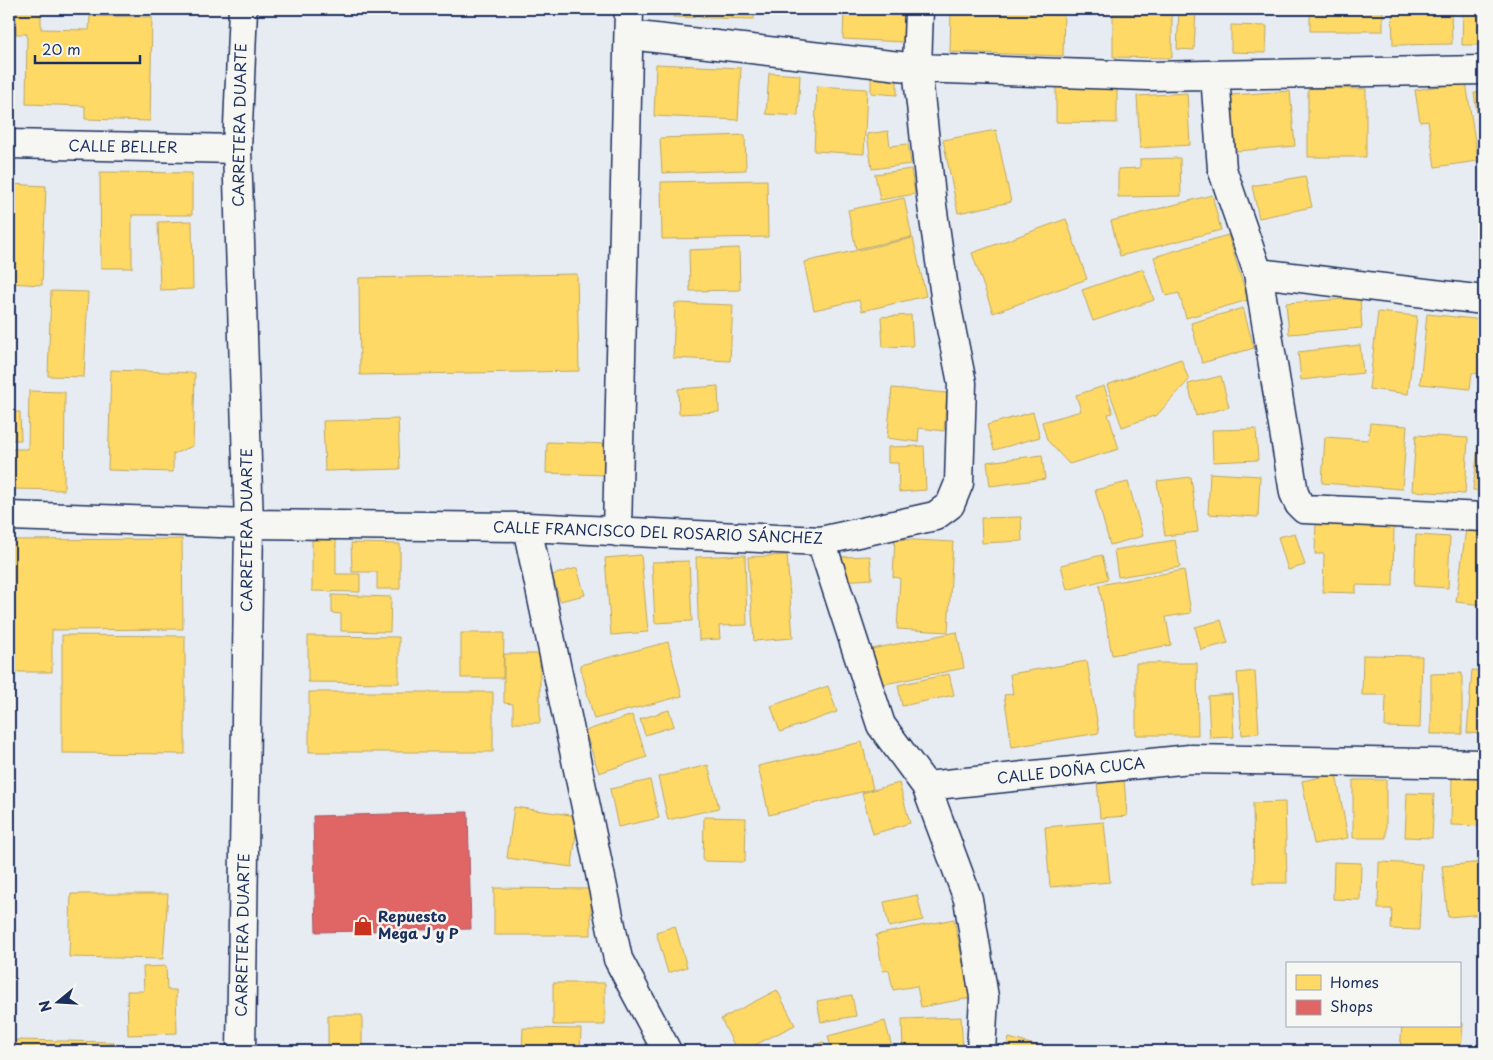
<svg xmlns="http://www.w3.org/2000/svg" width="1493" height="1060" viewBox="0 0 1493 1060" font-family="'Playpen Sans',sans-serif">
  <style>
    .homes { fill: #ffd966; stroke: #bba664 }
    .shops { fill: #e06666; stroke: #a55664 }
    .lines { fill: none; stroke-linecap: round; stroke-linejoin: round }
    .street-casing { stroke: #1b2f5e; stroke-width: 31 }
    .primary-casing { stroke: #1b2f5e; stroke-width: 31 }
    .street { stroke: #f6f6f2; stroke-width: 28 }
    .primary { stroke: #f6f6f2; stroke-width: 28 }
    .labels { text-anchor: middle; stroke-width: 5; stroke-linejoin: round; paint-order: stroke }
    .street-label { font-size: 15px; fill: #1b2f5e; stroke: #f6f6f2 }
    .poi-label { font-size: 15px; font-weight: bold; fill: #1b2f5e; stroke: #f6f6f2; text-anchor: start }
  </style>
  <rect width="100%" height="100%" fill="#e7ecf2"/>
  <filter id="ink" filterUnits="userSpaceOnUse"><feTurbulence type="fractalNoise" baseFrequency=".02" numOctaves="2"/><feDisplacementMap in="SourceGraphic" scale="10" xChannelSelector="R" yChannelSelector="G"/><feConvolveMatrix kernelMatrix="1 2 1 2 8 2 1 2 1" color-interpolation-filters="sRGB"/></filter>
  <g filter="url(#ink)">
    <!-- homes -->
    <path class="homes" d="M16,9H41V29L89,30L90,16L152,17L150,121L85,119V106L26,104L27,34H16Z
      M673,9H754V19L673,17Z
      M844,9H904L903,42L843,39Z
      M951,9H1064L1063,56L950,52Z
      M1179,9L1196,10L1194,50L1177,49Z
      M1310,9H1383V31H1310Z
      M1392,9H1451L1452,44L1393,45Z
      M1463,9H1484V45H1462Z
      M1113,13H1172V58L1113,57Z
      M1231,25L1267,26L1266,53L1231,52Z
      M656,64L741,68L738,120L654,116Z
      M769,73L800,75L798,116L766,114Z
      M871,76L897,77V95L871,93Z
      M1466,82L1478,161L1435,167L1428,121L1420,122L1415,90Z
      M817,86L867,89L864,154L814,151Z
      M1056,87L1117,88V123L1056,122Z
      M1308,88L1366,89V157H1308Z
      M1290,91L1295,146L1236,151L1231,95Z
      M1484,92V140H1481L1474,93Z
      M1187,93L1190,145L1140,148L1137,96Z
      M996,130L1011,202L958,213L943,140Z
      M888,131L890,146L908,144L911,164L872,169L867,134Z
      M745,135L746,170L662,173L660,138Z
      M1180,158L1181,196L1118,197V169L1140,168V159Z
      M911,169L915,194L880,200L875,174Z
      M100,172L192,173V215H132V268H101Z
      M1305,176L1312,207L1259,218L1252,186Z
      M767,180L768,237L662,239L661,182Z
      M9,184L46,186L42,285L9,283Z
      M1212,195L1221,230L1120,256L1111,221Z
      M904,198L912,237L856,249L848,210Z
      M1066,219L1087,279L993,313L972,253Z
      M192,221L193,289L160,290L158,222Z
      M1228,235L1248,300L1186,318L1179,293L1166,296L1154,257Z
      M913,238L926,296L862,311L859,300L814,310L804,262Z
      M739,248L740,290L690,291L689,250Z
      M1143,269L1154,300L1093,321L1082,290Z
      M577,274L579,371L360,375L359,278Z
      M51,291L88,292L84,377L48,376Z
      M1360,298L1362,328L1289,334L1286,303Z
      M675,303L733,305L730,361L673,358Z
      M1243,308L1254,348L1202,363L1191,323Z
      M1378,312L1417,316L1408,394L1369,389Z
      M1427,314L1484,320V374L1472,373L1470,389L1420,384Z
      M911,315L913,346L883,347L881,317Z
      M1360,345L1363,373L1301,380L1298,352Z
      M1181,359L1189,380L1157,415L1122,427L1107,385Z
      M111,370L195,373L193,446L173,454V472L108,470Z
      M1221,376L1229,407L1196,416L1188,384Z
      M718,386L719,412L679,414L678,389Z
      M1104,386L1113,413L1108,414L1119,449L1069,464L1047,440L1042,422L1081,411L1076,395Z
      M892,388L947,393L944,431L919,428L918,442L887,438Z
      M29,391L65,392L64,490L9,489V449H28Z
      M9,412H20L21,440H9Z
      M1033,412L1040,437L994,450L987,425Z
      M398,419L400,469L325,471L323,421Z
      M1370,423L1407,426L1402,489L1322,483L1325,437L1368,440Z
      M1481,423H1484V491L1473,490Z
      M1256,429L1258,460L1213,462L1212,430Z
      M1416,435L1468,438L1465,494L1412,491Z
      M547,442L610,444L608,475L546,473Z
      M924,446L926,490L899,492L898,463H888V447Z
      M1042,455L1045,479L990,486L987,462Z
      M1210,473L1260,476L1258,517L1208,514Z
      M1191,477L1198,532L1165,536L1157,481Z
      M1128,482L1143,536L1110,545L1095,490Z
      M1021,517L1022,541L982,543L981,518Z
      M1316,521L1394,524L1393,586L1356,585V593L1323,592L1324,554H1315Z
      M1466,529L1484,532V605L1456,602Z
      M1295,533L1305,565L1288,570L1278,537Z
      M1416,535L1450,537L1448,588L1414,586Z
      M312,538H336V574H360V592L312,591Z
      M182,539L183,629L52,630V672H12V604H9V540Z
      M895,539L953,542L948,632L897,629L900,578L893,577Z
      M1175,540L1180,567L1118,577L1114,550Z
      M351,543L400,544V589H377V572H352Z
      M641,555L648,632L611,635L605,558Z
      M745,555L747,625L719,626L720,639L699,640L696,557Z
      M787,555L793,638L754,641L748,557Z
      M1102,555L1108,579L1067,590L1061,565Z
      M870,556L872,579L841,581L840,557Z
      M689,561L692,621L655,623L652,562Z
      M577,568L585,595L560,601L552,575Z
      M1184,570L1191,613L1166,617L1171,645L1112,655L1099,585Z
      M332,595L391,597L390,632L341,631V614L332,613Z
      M1221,620L1228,643L1201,650L1195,627Z
      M957,632L964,668L875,686L867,650Z
      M461,633H504L503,678H461Z
      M62,635L185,636V754L62,753Z
      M308,636L399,637V683L308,682Z
      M668,642L682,696L594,719L580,665Z
      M504,654H540V723H513V704L504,703Z
      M1363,655L1422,656L1420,728L1385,727L1386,695H1362Z
      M1087,661L1099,733L1012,747L1004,695L1013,694L1010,674Z
      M1136,663H1197L1198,735H1136Z
      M1472,670L1484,671V734L1467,733Z
      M1255,671L1259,733L1242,735L1237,673Z
      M1462,673V734H1431V674Z
      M949,674L954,695L902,706L898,685Z
      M828,686L837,712L780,732L771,706Z
      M309,692H493V752H309Z
      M1232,694L1234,737L1210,738L1208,696Z
      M669,710L674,726L645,735L640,719Z
      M632,715L647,757L599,773L585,731Z
      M862,742L873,789L769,815L758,766Z
      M708,765L719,808L668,820L658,777Z
      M1336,774L1348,838L1314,844L1302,781Z
      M1452,778L1484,779V826L1451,825Z
      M1124,779L1127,816L1100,818L1097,780Z
      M650,780L659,818L618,827L610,789Z
      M1353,780H1386V838H1353Z
      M899,783L910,823L873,834L862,793Z
      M1407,793L1434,794L1432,838L1405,837Z
      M1285,802L1287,883H1254L1253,803Z
      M514,807L578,816L572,867L507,858Z
      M704,817L746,818L745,862L703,861Z
      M1104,822L1110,882L1050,887L1045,827Z
      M1334,862L1361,863L1360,900L1333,899Z
      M1379,862L1422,864L1419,930L1391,929L1392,909H1378Z
      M1484,862V914L1448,917L1442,866Z
      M494,888L591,889V935H494Z
      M71,894H168L163,959L69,957Z
      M917,895L923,920L889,927L884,902Z
      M954,919L970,998L921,1007L917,986L893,990L889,970L883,971L876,935Z
      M675,926L687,967L668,973L656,932Z
      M166,966L167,990H176L177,1033L128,1035L127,991H144L143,967Z
      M553,983H605V1025H553Z
      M777,990L795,1025L743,1051H737L721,1019Z
      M852,995L856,1016L821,1022L817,1001Z
      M328,1015H362V1051H328Z
      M961,1017L963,1051H903L902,1019Z
      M885,1021L893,1051H832L828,1036Z
      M1459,1023H1463L1461,1051H1400L1402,1026H1459Z
      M523,1028L581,1029L580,1051H522Z
      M1009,1038L1057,1051H1006Z
      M16,1040L114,1042V1051H16Z
      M824,1042L827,1051H806L805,1047Z"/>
    <!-- shops -->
    <path class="shops" d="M468,812L471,929L316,932L313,816Z"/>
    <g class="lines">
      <defs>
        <path id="street" d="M629,35L917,68L1148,76L1484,70
          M1215,75L1222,169L1258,273L1294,493L1299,504L1304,509L1484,517
          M9,144L237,149
          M1258,273L1484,300
          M9,516L249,524L527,527L821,541L935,516L950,505L959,483L962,383L946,303L932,205L917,68L919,9
          M527,527L618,959L667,1051
          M617,532L629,9
          M821,541L881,725L926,786L1190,759L1484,764
          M926,786L968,899L984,997L981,1051"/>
        <path id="primary" d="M241,1051L249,524L237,149L243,9"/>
      </defs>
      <!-- street casing -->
      <use href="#street" class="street-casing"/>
      <!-- primary casing -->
      <use href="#primary" class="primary-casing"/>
      <!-- street -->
      <use href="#street" class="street"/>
      <!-- primary -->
      <use href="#primary" class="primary"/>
    </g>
  </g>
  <!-- icons -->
  <defs>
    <symbol id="shop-bare" viewBox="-9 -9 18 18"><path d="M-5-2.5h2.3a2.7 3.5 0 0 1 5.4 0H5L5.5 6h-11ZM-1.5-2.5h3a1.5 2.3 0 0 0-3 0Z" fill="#c8321e" stroke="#f6f6f2" stroke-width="2.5" paint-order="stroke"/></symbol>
  </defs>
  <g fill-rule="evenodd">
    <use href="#shop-bare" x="349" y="912" width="28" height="28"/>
  </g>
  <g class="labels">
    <!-- street labels -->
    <g class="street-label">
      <text transform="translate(240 125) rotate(-89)" y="5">CARRETERA DUARTE</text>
      <text transform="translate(123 147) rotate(1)" y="5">CALLE BELLER</text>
      <text transform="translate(247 530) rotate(-90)" y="5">CARRETERA DUARTE</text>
      <text transform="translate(658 533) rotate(2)" y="5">CALLE FRANCISCO DEL ROSARIO SÁNCHEZ</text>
      <text transform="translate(1071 771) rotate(-6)" y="5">CALLE DOÑA CUCA</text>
      <text transform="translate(243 935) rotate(-89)" y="5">CARRETERA DUARTE</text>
    </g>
    <!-- poi labels -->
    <g class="poi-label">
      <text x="378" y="922">Repuesto<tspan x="378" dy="17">Mega J y P</tspan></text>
    </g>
  </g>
  <!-- margin -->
  <rect width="1493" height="1060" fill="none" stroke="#f6f6f2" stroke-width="30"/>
  <rect x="15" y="15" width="1463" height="1030" fill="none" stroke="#1b2f5e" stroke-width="2" filter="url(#ink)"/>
  <!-- legend -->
  <rect x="1286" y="962" width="175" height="65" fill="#f6f6f2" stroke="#9ea6b7"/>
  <rect x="1296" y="975" width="25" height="15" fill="#ffd966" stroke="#9ea6b7"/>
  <text x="1330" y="988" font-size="15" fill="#1b2f5e">Homes</text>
  <rect x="1296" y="1000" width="25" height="15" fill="#e06666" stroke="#9ea6b7"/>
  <text x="1330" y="1012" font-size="15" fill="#1b2f5e">Shops</text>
  <!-- north arrow -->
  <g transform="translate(58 1002) rotate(252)" stroke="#f6f6f2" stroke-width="4" paint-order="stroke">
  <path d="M0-4L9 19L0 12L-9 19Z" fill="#1b2f5e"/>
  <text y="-8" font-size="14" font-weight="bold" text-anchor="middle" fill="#1b2f5e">N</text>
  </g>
  <!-- scale -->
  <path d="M35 55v8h105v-8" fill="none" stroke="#1b2f5e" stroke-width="2.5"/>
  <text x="42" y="55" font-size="15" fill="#1b2f5e" stroke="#f6f6f2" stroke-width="4" paint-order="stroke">20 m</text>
</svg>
